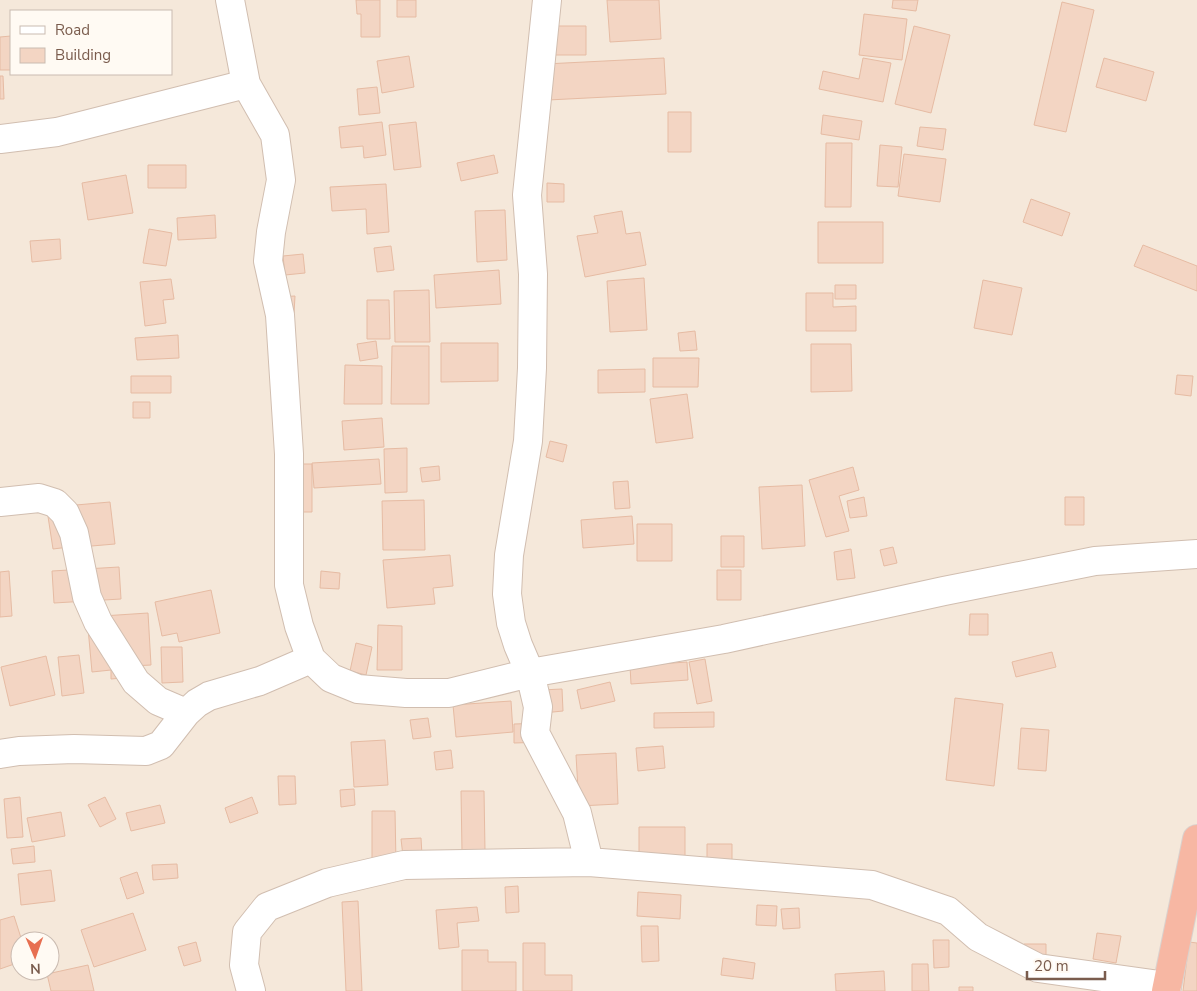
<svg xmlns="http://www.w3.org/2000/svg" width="1197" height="991" viewBox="0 0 1197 991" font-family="'Nunito Sans',sans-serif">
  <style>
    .residential { fill: #f5e8da; fill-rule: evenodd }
    .building { fill: #f3d5c3; stroke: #e6bba3 }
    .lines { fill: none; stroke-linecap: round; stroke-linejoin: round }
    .minor-casing { stroke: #d1beb0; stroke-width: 30 }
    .highway-casing { stroke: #dad1cd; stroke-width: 30 }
    .minor { stroke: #fff; stroke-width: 28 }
    .highway { stroke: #f7b7a3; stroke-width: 28 }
  </style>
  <rect width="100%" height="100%" fill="#fdf6ec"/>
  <!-- residential -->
  <path class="residential" d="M0,0H1197V991H0ZM11,11H171V74H11ZM20,941H50V971H20Z"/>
  <!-- building -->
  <path class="building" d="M356,0H380V37H361V14H357Z
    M397,0H416V17H397Z
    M607,0H659L661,39L610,42Z
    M893,0H918L916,11L892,8Z
    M1062,2L1094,10L1066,132L1034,125Z
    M864,14L907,19L902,60L859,55Z
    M547,26H586V55H547Z
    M914,26L950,35L931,113L895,104Z
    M11,36V70H0V37Z
    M409,56L414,87L382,93L377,61Z
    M664,58L666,94L548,100L545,64Z
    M863,58L891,63L883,102L819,89L823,71L859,79Z
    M1104,58L1154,72L1146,101L1096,87Z
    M0,76H3L4,99H0Z
    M377,87L380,113L359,115L357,89Z
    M668,112H691V152H668Z
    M823,115L862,121L859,140L821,134Z
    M382,122L386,155L364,158L363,146L341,148L339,127Z
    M416,122L421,167L394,170L389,125Z
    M920,127L946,129L943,150L917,146Z
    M826,143H852L851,207H825Z
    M880,145L902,147L898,187L877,186Z
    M904,154L946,159L940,202L898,196Z
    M494,155L498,173L461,181L457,163Z
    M148,165H186V188H148Z
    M126,175L133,213L88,220L82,183Z
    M547,183L564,184V202H547Z
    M386,184L389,232L367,234L366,209L332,211L330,187Z
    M1031,199L1070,213L1062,236L1023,222Z
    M505,210L507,260L477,262L475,211Z
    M622,211L626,234L640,232L646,265L585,277L577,236L598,233L594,216Z
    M215,215L216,238L178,240L177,218Z
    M818,222H883V263H818Z
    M149,229L172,233L166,266L143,263Z
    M60,239L61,259L32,262L30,241Z
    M1143,245L1197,266V291L1134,266Z
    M391,246L394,270L377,272L374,248Z
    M303,254L305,273L285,275L283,256Z
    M499,270L501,304L436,308L434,275Z
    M644,278L647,330L610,332L607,281Z
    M171,279L174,299L163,300L166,323L145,326L140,282Z
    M983,280L1022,288L1012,335L974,328Z
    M835,285H856V299H835Z
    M429,290L430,342H395L394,291Z
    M806,293H833V307L856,306V331H806Z
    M295,296L294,313H276L277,297Z
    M367,300H389L390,339H367Z
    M695,331L697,350L680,351L678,333Z
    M178,335L179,358L137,360L135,338Z
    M376,341L378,358L360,361L357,344Z
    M441,343H498V381L441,382Z
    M811,344H851L852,391L811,392Z
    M392,346H429V404H391Z
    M653,358H699L698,387H653Z
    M345,365L382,366V404H344Z
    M645,369V392L598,393V370Z
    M1177,375L1193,376L1191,396L1175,394Z
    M131,376H171V393H131Z
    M687,394L693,438L656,443L650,399Z
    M133,402H150V418H133Z
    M382,418L384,447L344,450L342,421Z
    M550,441L567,445L563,462L546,457Z
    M407,448V492L385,493L384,449Z
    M379,459L381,484L314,488L312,463Z
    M287,464H312V512H287Z
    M439,466L440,480L422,482L420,468Z
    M853,467L859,490L839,496L849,531L826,537L809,480Z
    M628,481L630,508L615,509L613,482Z
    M802,485L805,546L762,549L759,487Z
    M864,497L867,516L850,518L847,501Z
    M1065,497H1084V525H1065Z
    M424,500L425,550H383L382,501Z
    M110,502L115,544L80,547L76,505Z
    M63,507L69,547L53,549L47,510Z
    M632,516L634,544L583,548L581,520Z
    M637,524H672V561H637Z
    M721,536H744V567H721Z
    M893,547L897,563L884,566L880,550Z
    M851,549L855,578L837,580L834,552Z
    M450,555L453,586L433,588L435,604L387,608L383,560Z
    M119,567L121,599L54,603L52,571Z
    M717,570H741V600H717Z
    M9,571L12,616L0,617V572Z
    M321,571L340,573L339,589L320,588Z
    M211,590L220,633L179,642L177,633L162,636L155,602Z
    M148,613L151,665L132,666L133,677L111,679V670L92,672L87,617Z
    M970,614H988V635H969Z
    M378,625L402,626V670H377Z
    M356,643L372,647L366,675L350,671Z
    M161,647H182L183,682L162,683Z
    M1052,652L1056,667L1016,677L1012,662Z
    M79,655L84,693L62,696L58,657Z
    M46,656L55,695L10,706L1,667Z
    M705,659L712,701L697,704L689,662Z
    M687,662L688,680L631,684L630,666Z
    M610,682L615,701L581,709L577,690Z
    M562,689L563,711L543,713L541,690Z
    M955,698L1003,704L994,786L946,780Z
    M511,701L513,732L456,737L453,705Z
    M714,712V727L654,728V713Z
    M428,718L431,737L413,739L410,720Z
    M546,723V742L514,743V724Z
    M1021,728L1049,730L1046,771L1018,769Z
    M385,740L388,785L354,787L351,742Z
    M663,746L665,768L638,771L636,748Z
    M451,750L453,768L436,770L434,752Z
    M616,753L618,804L579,806L576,755Z
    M278,776H295L296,804L279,805Z
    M354,789L355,805L341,807L340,790Z
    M461,791H484L485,851H462Z
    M20,797L23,837L7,838L4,799Z
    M105,797L116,819L100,827L88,805Z
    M252,797L258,813L230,823L225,808Z
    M160,805L165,823L131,831L126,813Z
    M372,811H395L396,863L372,864Z
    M61,812L65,836L32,842L27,818Z
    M639,827H685V860H639Z
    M421,838L422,855L403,856L401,839Z
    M707,844H732V863H707Z
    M34,846L35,862L13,864L11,849Z
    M177,864L178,878L153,880L152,865Z
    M51,870L55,901L21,905L18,874Z
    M137,872L144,893L127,899L120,878Z
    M518,886L519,912L506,913L505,887Z
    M638,892L681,895L680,919L637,916Z
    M358,901L362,991H346L342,902Z
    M757,905L777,906L776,926L756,925Z
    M477,907L479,921L457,923L459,947L439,949L436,910Z
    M799,908L800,928L783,929L781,909Z
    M133,913L146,950L94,967L81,930Z
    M14,916L22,941H20V962L0,969V920Z
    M641,926H658L659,961L642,962Z
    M1097,933L1121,936L1116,963L1093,959Z
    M933,940H949V967L934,968Z
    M196,942L201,961L184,966L178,947Z
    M1189,942L1197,943V991H1183Z
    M523,943H545V975H572V991H523Z
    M1024,944H1046V962H1024Z
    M462,950H488V962H516V991H462Z
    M723,958L755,963L753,979L721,975Z
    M912,964H928L929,991H912Z
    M88,965L94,991H51L47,974Z
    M884,971L885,991H836L835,974Z
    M959,987H973V991H959Z"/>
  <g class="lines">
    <defs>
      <path id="minor" d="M230,0L246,84
        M547,0L527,195L533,274L532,368L528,441L509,555L507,594L511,623L518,645L530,673L538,707L535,733L577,813L589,862
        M0,139L57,132L246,84L275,135L281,180L271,232L268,261L280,315L289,454V585L299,626L311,659L331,678L358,689L406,693H449L530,673L724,639L944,591L1095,561L1197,554
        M0,502L39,498L55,503L65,513L74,533L87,597L98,622L136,682L158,701L186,713
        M0,754L19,751L74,749L146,751L161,745L186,713L197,703L209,696L260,681L311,659
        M251,991L244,965L247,932L267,907L327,883L404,865L589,862L872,885L948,911L978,937L1038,968L1167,986"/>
      <path id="highway" d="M1166,991L1197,839"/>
    </defs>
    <!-- minor casing -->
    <use href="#minor" class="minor-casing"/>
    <!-- highway casing -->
    <use href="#highway" class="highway-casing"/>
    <!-- minor -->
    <use href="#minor" class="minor"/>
    <!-- highway -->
    <use href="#highway" class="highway"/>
  </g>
  <!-- legend -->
  <rect x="10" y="10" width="162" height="65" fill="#fffaf3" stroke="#cabbb1"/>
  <rect x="20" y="26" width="25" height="8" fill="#ffffff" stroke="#cabbb1"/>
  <text x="55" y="35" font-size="15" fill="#7a5c4d">Road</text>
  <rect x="20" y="48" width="25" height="15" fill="#f3d5c3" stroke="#cabbb1"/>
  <text x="55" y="60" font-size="15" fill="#7a5c4d">Building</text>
  <!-- north arrow -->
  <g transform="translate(35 956) rotate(178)"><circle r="24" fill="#fffaf3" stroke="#cabbb1"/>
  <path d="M0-4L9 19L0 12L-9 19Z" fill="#e76f51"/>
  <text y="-8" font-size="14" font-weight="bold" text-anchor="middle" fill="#7a5c4d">N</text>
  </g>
  <!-- scale -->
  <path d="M1027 971v8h78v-8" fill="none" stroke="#7a5c4d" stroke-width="2.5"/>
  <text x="1034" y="971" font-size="15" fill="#7a5c4d" stroke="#fffaf3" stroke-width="4" paint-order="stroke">20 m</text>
</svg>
